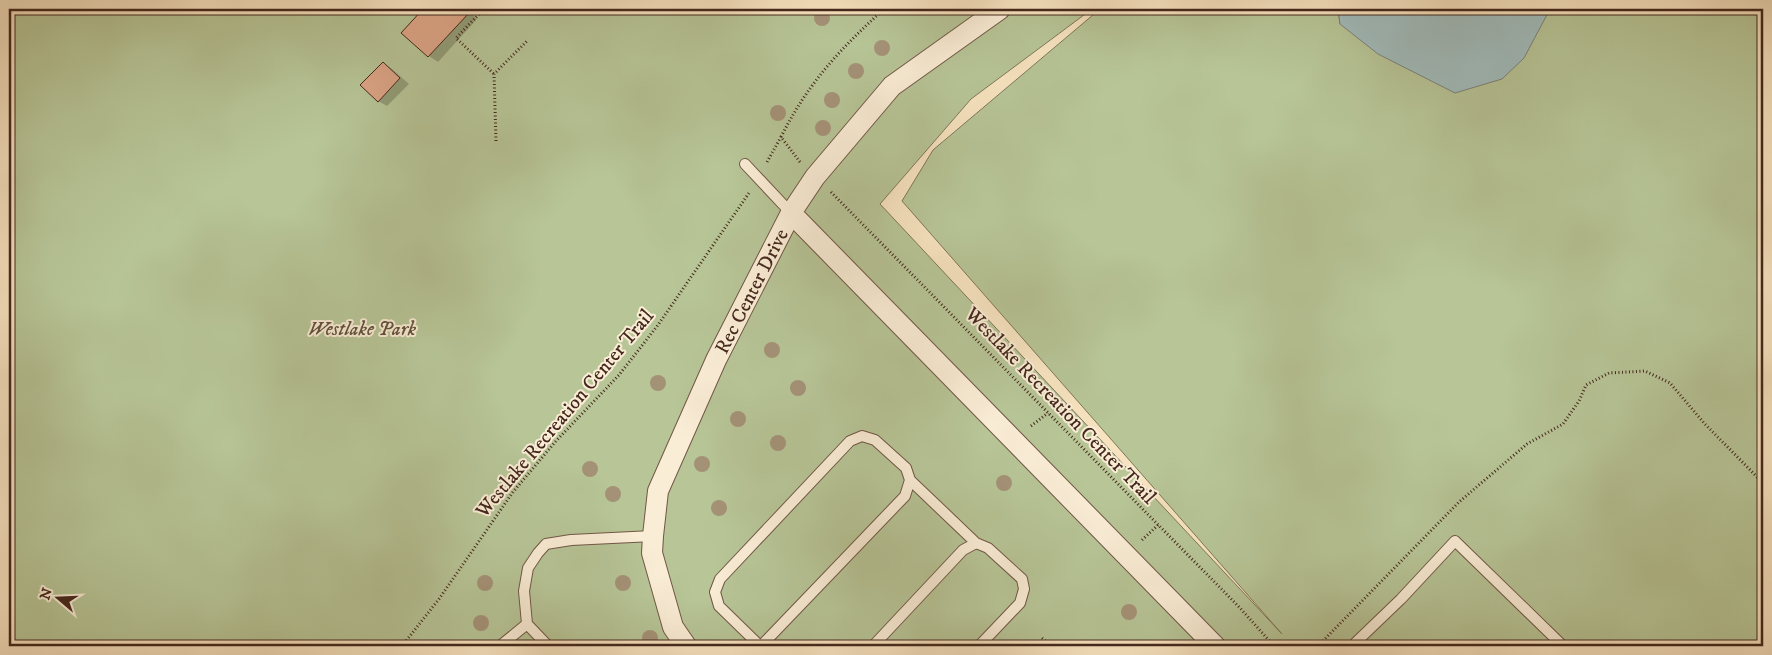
<svg xmlns="http://www.w3.org/2000/svg" width="1772" height="655" viewBox="0 0 1772 655" font-family="'IM FELL DW Pica',serif">
  <style>
    .green { fill: #b7c597; stroke: #7e765a }
    .water { fill: #a1bcbc; stroke: #7c817c }
    .shadow { fill: #0003 }
    .building { fill: #dca587; stroke: #44281d }
    .lines { fill: none; stroke-linecap: round; stroke-linejoin: round }
    .lane-casing { stroke: #715746; stroke-width: 12 }
    .street-casing { stroke: #715746; stroke-width: 22 }
    .path { stroke: #44281d; stroke-width: 3; stroke-dasharray: 1 2.5; stroke-linecap: butt }
    .lane { stroke: #faedd6; stroke-width: 10 }
    .street { stroke: #faedd6; stroke-width: 20 }
    .tree { fill: #a49277 }
    .labels { text-anchor: middle; stroke-width: 4; stroke-linejoin: round; paint-order: stroke }
    .street-label { font-size: 20px; fill: #44281d; stroke: #faedd6 }
    .park-label { font-size: 20px; font-style: italic; fill: #614f3c; stroke: #faedd6 }
  </style>
  <rect width="100%" height="100%" fill="#f7e3c0"/>
  <filter id="stains"><feTurbulence type="fractalNoise" baseFrequency=".004" numOctaves="4"/><feColorMatrix values="0 0 0 0 .2 0 0 0 0 .09 0 0 0 0 .02 0 0 0 .5 -.17"/></filter>
  <radialGradient id="worn" r=".72"><stop offset=".6" stop-color="#630" stop-opacity="0"/><stop offset="1" stop-color="#630" stop-opacity=".3"/></radialGradient>
  <!-- green -->
  <path class="green" d="M9,9H1092L971,99L880,204L1282,634L902,201L933,150L1100,9H1338L1340,24L1549,9H1763V646H9Z"/>
  <!-- water -->
  <path class="water" d="M1338,9H1550L1524,58L1502,79L1455,93L1378,54L1340,24Z"/>
  <!-- shadow -->
  <path class="shadow" d="M425,9H467L477,19L438,62L429,56L403,32Z
    M383,63L392,69L409,84L387,106L378,101Z"/>
  <!-- building -->
  <path class="building" d="M423,9H464L469,13L428,57L401,33Z
    M383,62L400,78L378,102L360,85Z"/>
  <g class="lines">
    <defs>
      <path id="lane" d="M745,164L791,213
        M910,480L976,543
        M500,646L527,624
        M548,646L527,624L524,591L528,568L538,553L546,544L571,540L653,536
        M760,646L719,606L715,592L720,579L850,441L862,436L875,440L906,468L910,480L905,496L761,646
        M873,646L963,550L976,543L988,548L1022,579L1024,589L1020,603L979,646
        M1352,646L1401,599L1455,541L1563,646"/>
      <path id="street" d="M791,213L1215,646
        M686,646L673,627L652,553L653,536L658,491L716,360L791,213L815,177L892,86L1000,9"/>
    </defs>
    <!-- lane casing -->
    <use href="#lane" class="lane-casing"/>
    <!-- street casing -->
    <use href="#street" class="street-casing"/>
    <!-- path -->
    <path class="path" d="M484,9L456,38L494,74
      M496,141L494,74L527,41
      M767,162L781,137
      M800,162L781,137C808,83 840,49 884,9
      M831,192L1240,608L1274,646
      M1031,426L1048,413
      M1142,540L1158,525
      M1042,638L1051,646
      M402,646L439,599L513,492L556,441L619,375L658,325L749,193
      M1318,646L1459,502L1527,444L1563,424L1579,401L1586,385L1609,373L1645,371L1670,383L1704,423L1763,483"/>
    <!-- lane -->
    <use href="#lane" class="lane"/>
    <!-- street -->
    <use href="#street" class="street"/>
  </g>
  <!-- trees -->
  <g class="tree">
    <circle cx="822" cy="18" r="8"/>
    <circle cx="882" cy="48" r="8"/>
    <circle cx="856" cy="71" r="8"/>
    <circle cx="832" cy="100" r="8"/>
    <circle cx="778" cy="113" r="8"/>
    <circle cx="823" cy="128" r="8"/>
    <circle cx="772" cy="350" r="8"/>
    <circle cx="658" cy="383" r="8"/>
    <circle cx="798" cy="388" r="8"/>
    <circle cx="738" cy="419" r="8"/>
    <circle cx="778" cy="443" r="8"/>
    <circle cx="702" cy="464" r="8"/>
    <circle cx="590" cy="469" r="8"/>
    <circle cx="1004" cy="483" r="8"/>
    <circle cx="613" cy="494" r="8"/>
    <circle cx="719" cy="508" r="8"/>
    <circle cx="485" cy="583" r="8"/>
    <circle cx="623" cy="583" r="8"/>
    <circle cx="1129" cy="612" r="8"/>
    <circle cx="481" cy="623" r="8"/>
    <circle cx="650" cy="638" r="8"/>
  </g>
  <g class="labels">
    <!-- street labels -->
    <g class="street-label">
      <text transform="translate(751 291) rotate(-63)" y="7">Rec Center Drive</text>
      <text transform="translate(1061 405) rotate(46)" y="7">Westlake Recreation Center Trail</text>
      <text transform="translate(564 413) rotate(-50)" y="7">Westlake Recreation Center Trail</text>
    </g>
    <!-- park labels -->
    <g class="park-label">
      <text x="362" y="335">Westlake Park</text>
    </g>
  </g>
  <!-- margin -->
  <rect width="1772" height="655" fill="none" stroke="#f7e3c0" stroke-width="30"/>
  <rect x="10" y="10" width="1752" height="635" fill="none" stroke="#44281d" stroke-width="2.5"/>
  <rect x="15" y="15" width="1742" height="625" fill="none" stroke="#44281d"/>
  <!-- north arrow -->
  <g transform="translate(58 598) rotate(289)" stroke="#faedd6" stroke-width="4" paint-order="stroke">
  <path d="M0-4L9 19L0 12L-9 19Z" fill="#44281d"/>
  <text y="-8" font-size="14" font-weight="bold" text-anchor="middle" fill="#44281d">N</text>
  </g>
  <rect width="100%" height="100%" filter="url(#stains)"/>
  <rect width="100%" height="100%" fill="url(#worn)"/>
</svg>
